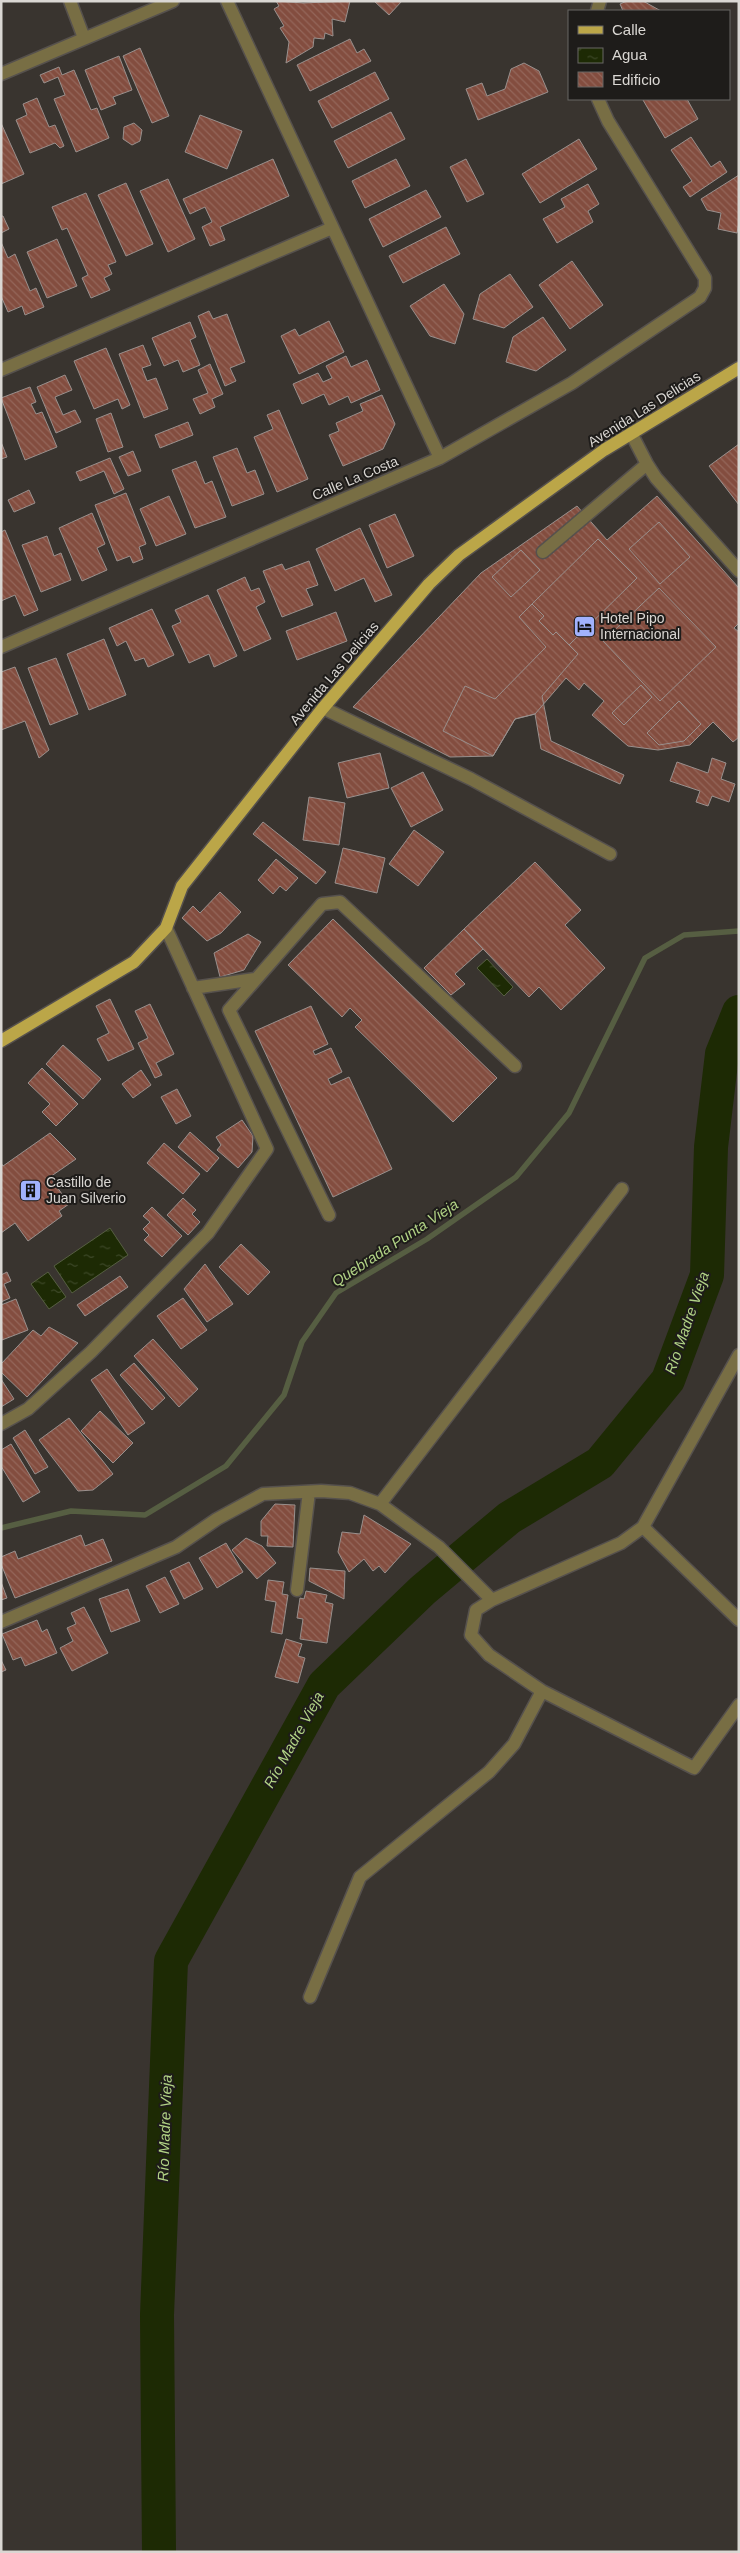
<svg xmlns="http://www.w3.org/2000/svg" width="740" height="2553" viewBox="0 0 740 2553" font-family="Arial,sans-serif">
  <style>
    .water { fill: url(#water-ripples); stroke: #565e42 }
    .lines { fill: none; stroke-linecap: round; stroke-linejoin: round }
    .stream { stroke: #565e42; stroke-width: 5.5 }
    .river { stroke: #1d2a04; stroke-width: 34 }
    .building { fill: url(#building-back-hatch); stroke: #99908d }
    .minor-casing { stroke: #56514d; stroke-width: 15 }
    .major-casing { stroke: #56514d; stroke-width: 15 }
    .minor { stroke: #786e44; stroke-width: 12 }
    .major { stroke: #bba648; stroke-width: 12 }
    .labels { text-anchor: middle; stroke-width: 4; stroke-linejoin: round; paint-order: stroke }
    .street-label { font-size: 14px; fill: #dad7d3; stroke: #1e1c1a }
    .poi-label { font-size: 14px; fill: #dad7d3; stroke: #1e1c1a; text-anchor: start }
    .water-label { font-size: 15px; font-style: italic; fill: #b1d285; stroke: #1e1c1a }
  </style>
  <defs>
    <pattern id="water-ripples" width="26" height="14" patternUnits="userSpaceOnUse" patternTransform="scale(1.25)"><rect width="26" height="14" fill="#1d2a04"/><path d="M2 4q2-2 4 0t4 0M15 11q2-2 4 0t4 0" fill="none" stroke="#3d4828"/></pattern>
    <pattern id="building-back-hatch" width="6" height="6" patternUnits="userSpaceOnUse" patternTransform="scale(1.25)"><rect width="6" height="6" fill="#834d3f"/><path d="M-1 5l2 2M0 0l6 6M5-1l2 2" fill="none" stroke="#94665a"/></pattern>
  </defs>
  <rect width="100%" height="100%" fill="#39342f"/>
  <!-- water -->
  <path class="water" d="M487,959L513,987L504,996L477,968Z
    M110,1228L128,1255L72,1293L54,1266Z
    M48,1272L66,1297L49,1309L31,1284Z"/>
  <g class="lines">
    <!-- stream -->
    <path class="stream" d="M1,1528L71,1511L145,1515L226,1466L284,1395L302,1342L336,1293L427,1239L516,1177L569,1113L645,958L684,935L739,931"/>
    <!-- river -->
    <path class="river" d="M159,2552L157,2315L171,1961L324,1685L423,1590L509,1518L600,1463L668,1380L707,1275L711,1147L722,1054L739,1012"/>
  </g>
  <!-- building -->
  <path class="building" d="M276,1L303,3L350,1L345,22L332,19L333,36L325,33L324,39L314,38L313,47L286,63L289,42L280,28L284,26L274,9L279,6Z
    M374,1H402L389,15Z
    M627,1H643L661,11H623L620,4Z
    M350,39L357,53L364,49L371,61L310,91L297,65Z
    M140,48L169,116L152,123L123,56Z
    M119,56L132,90L113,97L116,104L101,110L85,70Z
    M524,63L539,71L548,92L478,120L466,89L482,83L487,96L505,89L511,69Z
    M59,67L62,75L74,70L91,110L97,108L109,138L76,152L54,99L65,95L58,77L44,83L40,75Z
    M375,72L389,99L332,128L318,101Z
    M37,98L49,127L55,125L64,146L60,148L55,143L30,153L16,120L27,115L23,104Z
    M645,99H687L698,119L665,138L643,100Z
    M391,112L405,139L348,168L334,141Z
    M200,115L242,131L227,169L185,152Z
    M1,123L24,174L1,184Z
    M134,123L142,130L140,141L132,145L123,139L124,127Z
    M691,137L711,167L720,161L727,172L690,197L683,187L692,181L671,150Z
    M579,139L597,169L540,203L522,174Z
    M273,159L289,196L220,227L225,240L210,246L202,227L212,222L205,207L190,214L183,199Z
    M396,159L410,186L365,208L352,181Z
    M466,159L484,194L467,202L450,167Z
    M739,175V222L737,233L718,229L721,213L707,210L701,199Z
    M168,179L195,239L168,252L140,191Z
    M126,183L153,244L126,256L98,195Z
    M588,184L599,204L588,211L593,222L557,243L543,219L565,207L561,199Z
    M426,190L441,217L383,247L369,219Z
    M86,193L116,262L108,265L112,274L104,278L110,290L91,298L82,278L88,275L67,228L62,230L52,207Z
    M1,216H3L9,229L1,233Z
    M446,227L460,254L403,283L389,256Z
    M57,239L77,286L47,298L27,252Z
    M1,242L8,258L15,254L30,291L36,288L44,307L25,315L22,306L8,312L1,296Z
    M572,261L603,305L570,329L539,285Z
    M510,274L533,307L504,328L473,319L480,294Z
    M444,284L464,314L455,344L430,336L410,306Z
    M209,311L213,319L227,314L245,362L230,368L236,381L225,386L198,316Z
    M543,317L566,350L536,371L506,362L513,337Z
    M329,321L344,352L299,374L281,336L295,329L299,336Z
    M190,322L196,337L190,340L200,365L183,372L178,360L164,366L152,338Z
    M143,345L151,365L142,368L147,381L156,378L168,409L144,418L119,354Z
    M106,348L130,405L122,409L118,399L94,409L74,361Z
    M346,356L351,367L367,360L380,390L351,403L348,396L329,405L324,394L302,404L293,384L318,373L323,382L332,378L326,366Z
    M210,364L223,394L212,399L215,407L200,414L193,399L208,393L198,370Z
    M65,375L72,390L55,397L63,415L75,410L81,422L56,433L37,387Z
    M30,387L36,402L31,404L36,414L42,412L57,447L25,460L1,398Z
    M382,395L395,424L383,449L343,466L329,435L339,431L336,423L363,411L360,404Z
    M279,410L308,479L277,492L254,437L273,429L267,415Z
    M111,413L123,447L108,452L96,419Z
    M188,422L193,435L160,448L155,435Z
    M1,442L7,457L1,459Z
    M739,444V505L709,466Z
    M237,448L247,473L255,470L264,494L232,506L213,457Z
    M133,451L141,471L128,476L119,457Z
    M110,458L124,489L114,494L104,471L80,481L76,472Z
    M196,461L205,484L212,481L226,517L195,528L172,470Z
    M29,490L35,503L14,512L8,500Z
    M126,493L146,544L139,547L143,559L133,563L130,556L117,561L95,505Z
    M169,496L186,534L156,546L140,509Z
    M657,496L739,588V623L734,628L739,632V737L733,742L713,722L690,745L658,750L628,746L592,715L604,701L584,683L579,690L566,678L535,714L515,719L493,756L450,757L353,707L481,573L577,506L607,540Z
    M92,513L105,544L97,548L107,570L82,581L59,528Z
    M395,514L414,556L387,568L369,525Z
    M659,522L690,557L660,584L629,549Z
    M360,528L392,595L375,602L364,578L335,591L316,549Z
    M5,530L38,610L24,616L15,595L1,601V532Z
    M47,536L54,556L61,553L71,580L41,592L22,545Z
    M598,539L637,578L569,645L556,632L553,635L539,621L544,616L532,604Z
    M521,550L540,570L511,597L492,577Z
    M309,561L318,585L306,589L313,605L282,617L263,571L282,564L285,570Z
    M245,577L251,591L259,588L265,602L256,607L271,639L244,651L217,590Z
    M659,588L716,647L660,701L603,641Z
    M208,595L237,656L214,667L209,654L189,663L172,626L181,622L175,610Z
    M532,604L544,616L539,621L553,635L556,632L578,654L542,696L551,741L624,775L620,784L541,749L535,714L515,719L493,756L443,731L465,686L495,699L546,647L519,617Z
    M152,609L174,655L148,667L144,658L135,661L126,641L117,646L109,628Z
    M336,612L347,641L297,660L286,631Z
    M104,639L126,695L89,710L67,654Z
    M56,658L78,714L50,725L28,668Z
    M15,667L49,750L39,758L25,721L1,730V672Z
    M641,685L652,697L624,725L612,713Z
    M679,701L701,724L684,741L659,745L647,733Z
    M380,753L389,788L347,798L338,763Z
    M712,758L726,763L721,779L735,784L729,802L712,796L708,806L696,802L700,791L670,781L677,762L708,773Z
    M423,772L443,810L411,827L391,788Z
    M309,797L345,803L339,845L303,840Z
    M263,822L326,872L316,884L253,834Z
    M414,830L444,852L418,886L389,864Z
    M343,848L385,858L377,893L335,883Z
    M276,859L298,878L286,891L280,886L273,894L258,880Z
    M535,862L581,910L565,925L605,968L561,1010L539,987L529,997L464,929Z
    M220,892L241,912L221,933L207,941L182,918L193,906L200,913Z
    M333,919L497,1078L453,1122L355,1027L362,1020L350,1008L342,1017L288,965Z
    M464,929L483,949L455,974L465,984L451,995L424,968Z
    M248,934L261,942L244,970L220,977L214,953Z
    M110,999L134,1049L108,1061L97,1039L109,1033L96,1006Z
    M150,1004L174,1054L156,1063L162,1075L155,1078L138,1043L148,1038L135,1011Z
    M311,1006L328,1044L313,1051L315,1055L331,1048L342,1072L328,1079L331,1085L349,1077L392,1169L333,1197L255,1031Z
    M63,1045L101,1079L83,1099L46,1064Z
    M42,1068L78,1104L56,1126L42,1112L50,1104L28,1083Z
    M141,1070L151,1085L133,1098L122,1084Z
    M177,1089L191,1116L176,1124L161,1097Z
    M242,1120L253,1136L252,1152L238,1168L217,1150L221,1145L216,1137Z
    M190,1132L219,1158L207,1172L178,1147Z
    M50,1133L76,1159L50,1177L69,1204L59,1211L62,1216L28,1241L15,1223L1,1233V1163L3,1166Z
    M164,1143L200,1174L183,1194L147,1163Z
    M183,1198L196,1210L192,1214L200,1222L188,1235L167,1215Z
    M152,1207L182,1236L162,1257L144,1240L149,1235L143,1229L150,1222L143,1216Z
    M241,1244L270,1272L248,1295L219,1267Z
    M205,1264L233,1304L207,1322L184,1289Z
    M7,1272L11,1281L4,1284L10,1298L1,1302V1275Z
    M120,1276L128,1287L85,1316L77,1305Z
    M183,1298L207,1330L181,1349L157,1316Z
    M16,1299L28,1330L2,1340L1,1305Z
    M49,1327L78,1343L27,1397L1,1372V1364L33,1330L41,1336Z
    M153,1339L198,1389L179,1407L134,1356Z
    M134,1363L165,1398L152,1410L120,1375Z
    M107,1369L145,1423L128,1435L91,1380Z
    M1,1379L14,1399L1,1407Z
    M100,1411L133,1443L113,1463L81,1431Z
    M69,1418L113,1474L93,1490L78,1491L39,1440Z
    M25,1430L48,1467L35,1474L13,1438Z
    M11,1444L40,1492L23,1502L1,1466V1450Z
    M275,1504L295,1505L293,1547L267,1546L268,1536H261V1521Z
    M364,1515L411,1544L385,1573L379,1566L373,1571L364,1559L349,1572L338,1552L342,1532L360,1534Z
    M81,1535L85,1546L103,1539L112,1561L15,1598L1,1564V1557L15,1551L18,1559Z
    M246,1538L262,1546L276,1563L257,1579L232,1550Z
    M226,1543L243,1572L217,1588L199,1558Z
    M189,1562L203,1589L184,1599L170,1571Z
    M310,1568L345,1571L344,1599L309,1581Z
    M165,1577L179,1604L160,1613L146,1586Z
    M268,1580L284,1582L282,1594L288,1595L282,1634L271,1632L276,1602L265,1600Z
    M1,1582L7,1598L1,1600Z
    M128,1589L140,1621L111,1632L99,1599Z
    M306,1591L327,1595L325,1602L333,1604L327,1643L300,1639L303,1619L297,1618L300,1598L304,1599Z
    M84,1607L108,1653L72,1671L60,1648L73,1641L67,1628L76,1624L71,1613Z
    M37,1620L42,1632L47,1629L57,1653L25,1666L21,1657L13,1660L2,1634Z
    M286,1639L302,1644L298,1656L305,1658L298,1683L275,1677Z
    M1,1660L6,1670L1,1672Z"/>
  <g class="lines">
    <defs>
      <path id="minor" d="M70,1L84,38
        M227,1L440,458
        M597,11L600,1
        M1,74L173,1
        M1,370L332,228
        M647,464L656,478L739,571
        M543,552L647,464L631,433
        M1,647L440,458L572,383L700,297L705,288V278L608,121L598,99
        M323,708L471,779L610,854
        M193,988L255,979
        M329,1215L229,1010L322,904L340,902L515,1066
        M739,1355L643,1527L621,1543L492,1600L476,1610L471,1635L489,1655L542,1691L694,1768L739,1705
        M1,1424L28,1409L91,1352L208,1233L267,1149L166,928
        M380,1504L622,1189
        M643,1527L739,1620
        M297,1590L309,1492
        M1,1622L176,1547L217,1519L263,1494L321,1491L350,1493L380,1504L439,1547L492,1600
        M310,1997L360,1877L489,1772L514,1744L542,1691"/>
      <path id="major" d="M1,1041L134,962L166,928L182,886L323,708L429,584L459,555L604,450L739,368"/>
    </defs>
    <!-- minor casing -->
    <use href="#minor" class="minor-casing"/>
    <!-- major casing -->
    <use href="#major" class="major-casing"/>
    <!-- minor -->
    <use href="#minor" class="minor"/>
    <!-- major -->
    <use href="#major" class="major"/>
  </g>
  <!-- icons -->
  <defs>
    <symbol id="hotel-square" viewBox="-11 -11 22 22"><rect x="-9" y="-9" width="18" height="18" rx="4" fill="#a1b2fd" stroke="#1e1c1a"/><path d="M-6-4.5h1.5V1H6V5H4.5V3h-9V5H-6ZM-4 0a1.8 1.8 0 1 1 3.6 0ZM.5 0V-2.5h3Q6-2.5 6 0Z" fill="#111"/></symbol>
    <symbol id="building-square" viewBox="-11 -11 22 22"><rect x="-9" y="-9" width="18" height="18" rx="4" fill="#a1b2fd" stroke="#1e1c1a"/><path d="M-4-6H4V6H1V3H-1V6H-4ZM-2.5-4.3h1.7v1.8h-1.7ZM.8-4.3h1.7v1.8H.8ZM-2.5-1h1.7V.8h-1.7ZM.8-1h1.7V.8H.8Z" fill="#111"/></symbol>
  </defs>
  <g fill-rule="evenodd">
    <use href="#hotel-square" x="572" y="614" width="25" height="25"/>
    <use href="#building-square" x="18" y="1178" width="25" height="25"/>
  </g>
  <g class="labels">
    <!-- street labels -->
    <g class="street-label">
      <text transform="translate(644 409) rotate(-32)" y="5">Avenida Las Delicias</text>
      <text transform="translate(355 478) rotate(-23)" y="5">Calle La Costa</text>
      <text transform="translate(334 673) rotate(-50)" y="5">Avenida Las Delicias</text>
    </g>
    <!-- poi labels -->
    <g class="poi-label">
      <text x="600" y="623">Hotel Pipo<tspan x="600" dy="16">Internacional</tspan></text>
      <text x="46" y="1187">Castillo de<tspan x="46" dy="16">Juan Silverio</tspan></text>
    </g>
    <!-- water labels -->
    <g class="water-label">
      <text transform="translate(395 1243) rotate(-33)" y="5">Quebrada Punta Vieja</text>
      <text transform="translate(687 1323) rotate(-71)" y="5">Río Madre Vieja</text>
      <text transform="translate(294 1740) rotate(-61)" y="5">Río Madre Vieja</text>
      <text transform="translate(165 2128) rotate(-88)" y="5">Río Madre Vieja</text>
    </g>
  </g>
  <!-- border -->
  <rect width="740" height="2553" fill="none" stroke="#dad7d3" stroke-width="5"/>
  <!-- legend -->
  <rect x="568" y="10" width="162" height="90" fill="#1e1c1a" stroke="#696764"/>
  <rect x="578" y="26" width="25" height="8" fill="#bba648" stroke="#696764"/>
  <text x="612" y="35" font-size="15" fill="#dad7d3">Calle</text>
  <rect x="578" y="48" width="25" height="15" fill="url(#water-ripples)" stroke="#696764"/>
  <text x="612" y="60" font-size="15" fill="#dad7d3">Agua</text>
  <rect x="578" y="72" width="25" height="15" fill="url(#building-back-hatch)" stroke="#696764"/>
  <text x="612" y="85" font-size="15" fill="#dad7d3">Edificio</text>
</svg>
